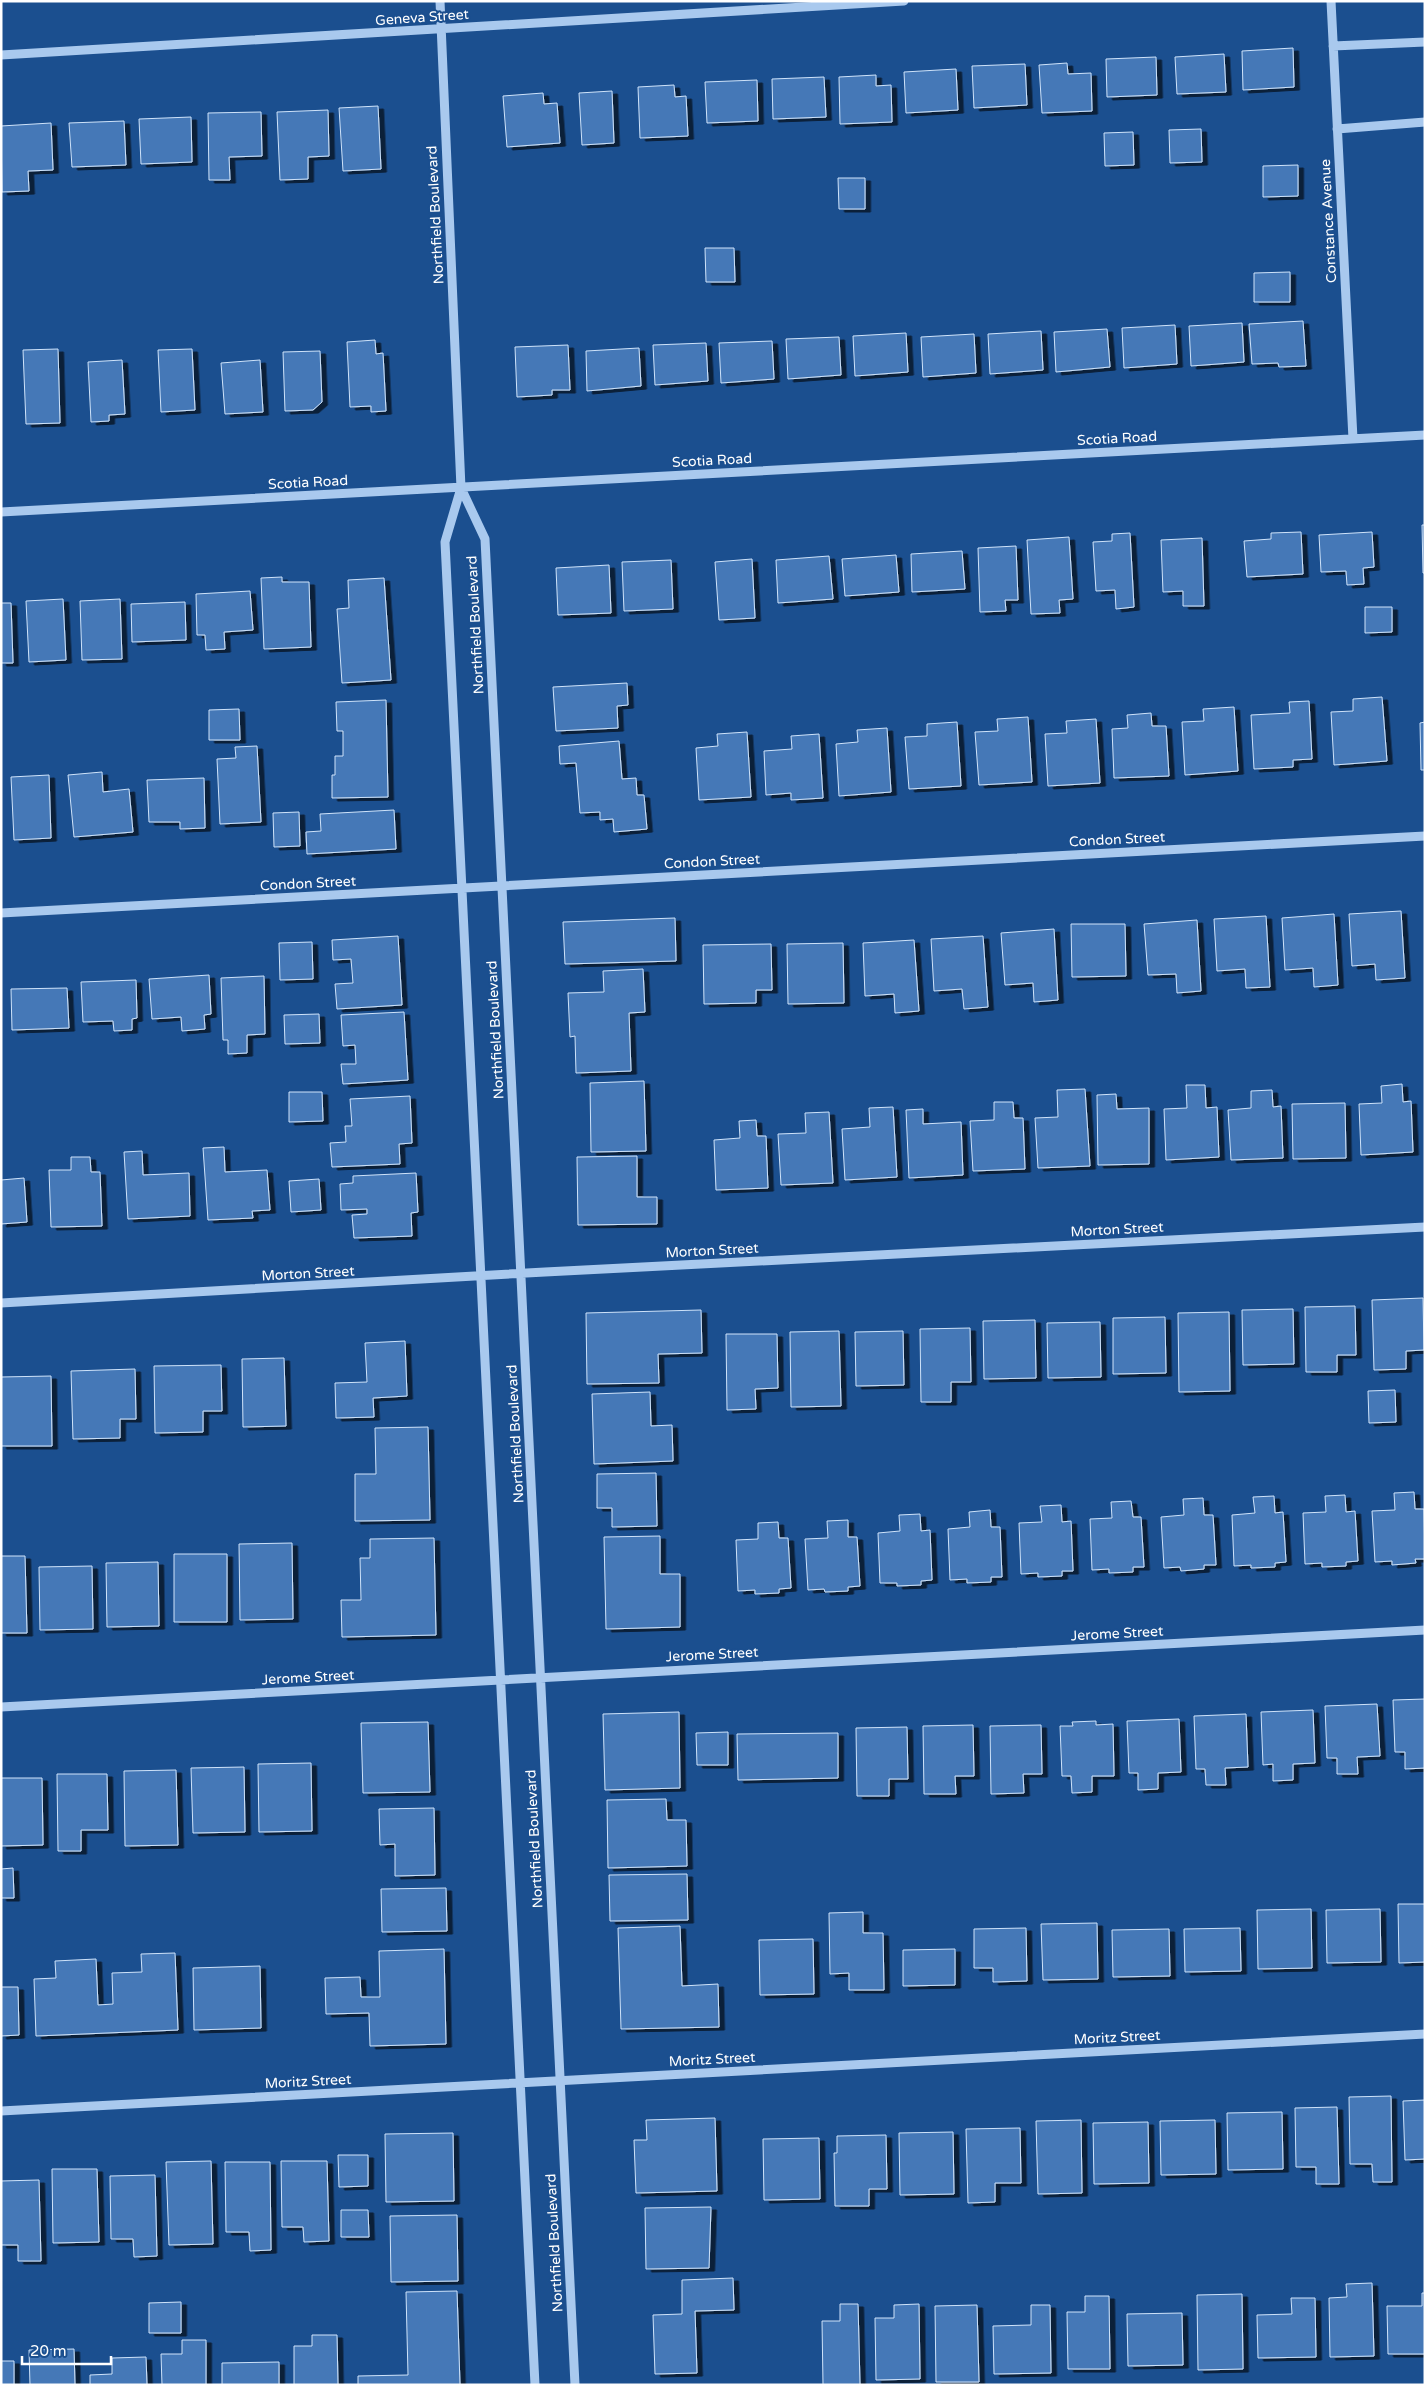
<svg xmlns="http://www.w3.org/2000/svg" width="1426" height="2386" viewBox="0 0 1426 2386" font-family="'Varela Round',sans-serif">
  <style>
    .building { fill: #4478b7; stroke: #cfe3fa; filter: url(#shadow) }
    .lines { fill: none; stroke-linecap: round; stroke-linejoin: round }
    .minor { stroke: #a9c9ee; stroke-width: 9 }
    .labels { text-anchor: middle; stroke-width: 4; stroke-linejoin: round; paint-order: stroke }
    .street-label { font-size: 14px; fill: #fff; stroke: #1b4f8f }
  </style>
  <defs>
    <filter id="shadow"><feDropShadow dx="5.5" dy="3" stdDeviation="0" flood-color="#0009"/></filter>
  </defs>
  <rect width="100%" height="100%" fill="#1b4f8f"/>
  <!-- building -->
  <path class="building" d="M1293,48L1294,87L1243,90L1242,51Z
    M1224,54L1226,92L1177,94L1175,57Z
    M1156,57L1157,95L1107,97L1106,59Z
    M1067,63L1068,74L1091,73L1092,111L1042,113L1039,65Z
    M1025,64L1027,105L974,108L972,66Z
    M956,69L958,110L906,113L904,72Z
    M876,75V86L891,85L892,122L840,124L839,77Z
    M824,77L826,117L773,119L772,79Z
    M757,80L758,121L707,123L705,82Z
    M674,85L675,97L686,96L688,136L640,138L638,87Z
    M612,91L614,143L582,145L579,93Z
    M543,93L544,104L557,103L560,143L507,147L503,96Z
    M378,106L381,169L343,171L339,108Z
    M328,110L329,156L308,157V179L280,180L277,112Z
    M261,112L262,156L229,157L230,180H209L208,113Z
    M191,117L192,162L141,164L139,119Z
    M124,121L126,165L72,167L69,123Z
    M51,123L53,170L28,171L29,191L2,192L1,126Z
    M1201,129L1202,162L1170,163L1169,130Z
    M1133,132L1134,165L1105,166L1104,133Z
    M1298,165V196L1263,197V166Z
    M838,178H865V209H839Z
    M705,248H734L735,282H706Z
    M1290,272V302H1254V273Z
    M1303,321L1306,366L1279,367L1278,363L1252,364L1249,324Z
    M1242,323L1244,362L1191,366L1189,326Z
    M1175,325L1177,364L1124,368L1122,328Z
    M1107,329L1110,367L1056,372L1054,332Z
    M1041,331L1043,370L990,374L988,334Z
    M906,333L908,372L855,376L853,336Z
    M974,334L976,373L923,377L921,337Z
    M839,337L841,375L788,379L786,339Z
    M375,340L376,354L383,353L386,411L371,412V406L350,407L347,342Z
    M772,341L774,379L721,383L719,343Z
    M706,343L708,381L655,385L653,345Z
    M568,345L570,390H552V395L517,397L515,347Z
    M639,348L641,386L587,391L586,351Z
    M58,349L60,423L26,424L23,350Z
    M192,349L195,410L161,412L158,350Z
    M320,351L322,402L313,410L285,411L283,352Z
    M122,360L125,414L109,415V421L91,422L88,362Z
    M260,360L263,412L225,414L221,363Z
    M1422,525H1425V573H1423Z
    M1301,532L1303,574L1247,577L1244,541L1271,539V533Z
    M1372,532L1374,567L1363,568L1364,584L1347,585L1346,571L1321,572L1319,535Z
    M1130,533L1134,607L1116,609L1115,590L1096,591L1093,542L1112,541V534Z
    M1069,537L1073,599L1059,600L1060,613L1031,614L1027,540Z
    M1202,538L1204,606H1183V591L1163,592L1161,540Z
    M1016,546L1018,600H1005L1006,611L980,612L978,548Z
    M962,551L965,589L912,592L911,554Z
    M896,555L899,592L845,596L842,559Z
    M829,556L833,599L778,603L776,560Z
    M752,559L755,618L719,620L715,562Z
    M671,560L673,609L624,611L622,562Z
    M609,565L611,613L558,615L556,568Z
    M282,577V582H309L311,647L264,649L261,578Z
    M384,578L391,680L342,683L337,609L349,608L348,580Z
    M250,591L253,630L224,632L225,649L206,650L205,635H197L196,594Z
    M63,599L66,660L29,662L26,601Z
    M120,599L122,659L82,660L80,601Z
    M185,602L186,640L132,642L131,604Z
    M1,603H11L13,663H1Z
    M1365,607H1392V632L1365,633Z
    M627,683L628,705L617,706L618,728L556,731L553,687Z
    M1382,697L1387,761L1334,765L1331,712L1353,711V699Z
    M386,700L388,797L332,798V775H335V756H343V731H337L336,702Z
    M1309,701L1312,759L1293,760V767L1254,769L1251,715L1290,713L1289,702Z
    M1234,707L1238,771L1185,775L1182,722L1204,721L1203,709Z
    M239,709L240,740H209V710Z
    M1151,713L1152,726H1166L1169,776L1114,778L1112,729L1128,728L1127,715Z
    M1028,717L1032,782L979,785L975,732L998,731L997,719Z
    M1096,719L1100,783L1048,786L1045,734L1067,733L1066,721Z
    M957,722L961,786L909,789L905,737L927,736V724Z
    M1425,722V770H1421L1420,723Z
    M887,728L891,792L839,796L836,744L858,742L857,730Z
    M747,732L751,797L699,800L696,748L718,746L717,734Z
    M819,734L823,798L791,800V793L766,795L764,751L792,749L791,736Z
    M619,741L622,779L636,778L637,795H644L647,829L614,832L613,819L600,820V812L580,813L576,763L560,764L559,746Z
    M257,746L261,822L220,824L217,759L236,758L235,747Z
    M102,772L103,792L129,789L133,832L74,837L68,775Z
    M49,775L51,838L14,840L11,777Z
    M204,778L205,828L180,829V822H149L147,780Z
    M394,810L396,849L307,854L306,832L321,831L320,814Z
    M299,812L300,846L274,847L273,813Z
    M1401,911L1405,978L1376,980L1375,964L1352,966L1349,914Z
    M1334,914L1338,985L1314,987L1313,968L1285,970L1282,918Z
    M1266,916L1270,987L1246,988L1245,969L1217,971L1214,919Z
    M675,918L676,961L565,964L563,922Z
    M1197,920L1201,991L1177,993L1176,974L1148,975L1144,924Z
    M1071,924H1125L1126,976L1072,977Z
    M1054,929L1058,1000L1034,1002L1033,983L1005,985L1001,933Z
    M398,936L402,1005L337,1009L335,984L353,983L351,959L333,960L332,940Z
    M983,936L988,1007L964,1009L962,989L934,991L931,939Z
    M914,940L919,1011L895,1013L894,994L865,996L863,943Z
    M312,942L313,979L280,980L279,943Z
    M843,943L844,1003L788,1004L787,944Z
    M771,944L772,990H756V1003L704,1004L703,945Z
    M643,969L645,1012L629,1013L631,1071L576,1073L575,1036L570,1037L568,993L604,992L603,971Z
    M209,975L211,1014L204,1015L205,1029L182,1031L181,1017L152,1019L149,979Z
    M264,976L265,1034L247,1035V1053L228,1054V1040H223L221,978Z
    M136,980L137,1018L132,1019V1030L114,1031L113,1021L83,1022L81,982Z
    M67,988L69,1028L12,1030L11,989Z
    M404,1012L408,1080L343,1084L341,1064H356L355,1045L343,1046L341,1015Z
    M319,1014L320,1043L285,1044L284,1015Z
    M644,1081L646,1151L591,1152L590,1083Z
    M1402,1084L1403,1102L1411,1101L1413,1152L1361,1155L1359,1104L1382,1103L1381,1086Z
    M1186,1085H1205L1206,1108L1217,1107L1219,1157L1166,1160L1164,1109L1187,1108Z
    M1085,1089L1090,1166L1038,1168L1035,1118L1058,1117L1057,1090Z
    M1272,1090L1273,1107L1281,1106L1283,1158L1231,1160L1228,1110L1251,1108V1091Z
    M289,1092H322L323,1121L289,1122Z
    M1116,1094L1117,1109L1149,1108V1164L1098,1165L1097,1095Z
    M410,1096L412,1143L399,1144L400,1164L332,1167L330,1143L346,1142L345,1126H352L350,1099Z
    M994,1102H1013L1014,1118H1023L1025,1169L973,1171L970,1121L994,1120Z
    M1345,1103L1346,1158L1293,1159L1292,1104Z
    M893,1107L897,1177L845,1180L842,1129L870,1127L869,1108Z
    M923,1109V1124L961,1122L963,1175L909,1178L906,1110Z
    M829,1112L833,1183L781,1185L778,1134L806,1133L805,1113Z
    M756,1120L757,1136H766L768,1188L716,1190L714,1140L740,1138L739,1121Z
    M224,1147L225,1172L267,1170L270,1210L252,1211L253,1218L208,1220L203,1148Z
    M142,1151L143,1175L189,1173L190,1216L128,1219L124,1152Z
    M637,1156V1197H657V1224L578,1225L577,1157Z
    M71,1157H90L91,1172H100L102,1226L51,1227L49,1170H71Z
    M416,1173L418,1212L411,1213L412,1236L354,1238L352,1215L367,1214V1209L341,1210L340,1184L353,1183V1176Z
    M24,1178L27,1222L1,1224V1180Z
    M319,1179L321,1210L291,1212L289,1181Z
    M1423,1298L1424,1350L1406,1351V1369L1374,1370L1372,1300Z
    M1355,1306L1356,1355H1337V1372H1306L1305,1307Z
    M1293,1309L1294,1364L1243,1365L1242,1310Z
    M701,1310L702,1353L658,1354L659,1383L587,1384L586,1313Z
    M1229,1312L1230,1391L1179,1392L1178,1313Z
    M1165,1317L1166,1373L1113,1374V1318Z
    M1035,1320L1036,1378L984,1379L983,1321Z
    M1100,1322L1101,1377L1048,1378L1047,1323Z
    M970,1328L971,1382H951V1402H921L920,1329Z
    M839,1331L841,1406L791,1407L790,1332Z
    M903,1331L904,1385L856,1386L855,1332Z
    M726,1334H777L778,1388L755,1389L756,1409L727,1410Z
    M405,1341L407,1396L373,1398L374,1417L336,1418L335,1383L367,1382L365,1343Z
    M284,1358L286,1426L243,1427L242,1359Z
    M221,1365L222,1411H203V1432L155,1433L154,1366Z
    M135,1369L136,1419H120V1438L73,1439L71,1371Z
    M51,1376L52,1446H1V1377Z
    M1395,1390L1396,1422L1369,1423L1368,1391Z
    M650,1392L651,1426L672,1425L673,1461L594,1464L592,1394Z
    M428,1427L430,1520L355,1521V1474H376L375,1428Z
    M656,1473L657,1526L612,1527V1508H597V1474Z
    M1414,1492L1415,1509H1424L1425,1559H1415L1416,1563L1392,1565V1561L1375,1562L1372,1511L1395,1510L1394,1493Z
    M1345,1495L1346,1512L1355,1511L1358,1561L1346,1562V1566L1322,1567V1563L1305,1564L1303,1513L1326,1512L1325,1496Z
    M1274,1496L1275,1513L1283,1512L1286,1562L1275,1563V1567L1251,1568V1565L1234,1566L1232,1515L1255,1513L1253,1497Z
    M1203,1498L1204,1515H1213L1216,1565H1204V1569L1181,1571L1180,1567L1164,1568L1161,1517L1184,1515L1183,1499Z
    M1131,1501L1133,1517H1141L1144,1567H1133V1572L1109,1573V1569L1092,1570L1090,1519L1112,1518L1111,1502Z
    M1061,1505L1062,1522L1071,1521L1073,1571H1062V1576L1038,1577V1573L1021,1574L1019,1523L1042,1522L1040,1506Z
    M990,1510L991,1527H1000L1002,1577H991V1582L967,1583V1579L950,1580L948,1529L970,1527L969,1512Z
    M920,1514L921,1531L930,1530L932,1580L921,1581V1585L897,1586V1583H880L878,1533L900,1531L899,1515Z
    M848,1520V1537H857L860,1586L848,1587V1591L825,1592L824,1589L808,1590L805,1539L828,1538L827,1521Z
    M778,1522L779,1538H788L791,1588L779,1589V1593L755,1594V1590L738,1591L736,1540L758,1539V1523Z
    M660,1536V1574H680V1627L606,1629L604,1537Z
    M434,1538L436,1635L342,1637L341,1600H361L360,1558H370V1539Z
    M292,1543L293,1619L240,1620L239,1544Z
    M174,1554H227V1622H174Z
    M1,1556H25L27,1633H1Z
    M158,1562L159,1626L107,1627L106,1563Z
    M92,1566L93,1629L40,1630L39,1567Z
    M1425,1699V1768L1405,1769V1752H1395L1393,1700Z
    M1377,1704L1380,1756L1357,1757L1358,1774H1337V1758H1327L1325,1706Z
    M1313,1710L1315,1763L1293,1764V1780L1273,1781V1764L1263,1765L1261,1712Z
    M679,1712L680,1788L605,1790L603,1714Z
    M1246,1714L1248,1767L1225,1768L1226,1785H1206L1205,1769H1196L1194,1716Z
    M1179,1719L1181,1772L1158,1773V1789L1138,1790V1773H1129L1127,1721Z
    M1096,1721V1725L1113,1724L1114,1776H1092V1792L1072,1793L1071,1776H1062L1060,1726H1073L1072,1722Z
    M428,1722L430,1792L363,1793L361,1723Z
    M973,1725L974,1776H955L956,1794H924L923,1726Z
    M1041,1725L1042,1774H1023L1024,1793L991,1794L990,1726Z
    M907,1727L908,1779H889V1796H857L856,1728Z
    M728,1732V1765H697L696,1733Z
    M838,1733V1778L738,1780L737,1734Z
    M311,1763L312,1831L259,1832L258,1764Z
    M244,1767L245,1832L193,1833L191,1768Z
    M176,1770L178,1845L125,1846L124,1771Z
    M57,1774H107L108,1830H81V1851H58Z
    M1,1778H42L43,1845L1,1846Z
    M666,1799L667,1820H686L687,1866L608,1868L607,1800Z
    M434,1808L435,1875L395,1876V1844L380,1845L379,1809Z
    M13,1868L14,1898H1V1869Z
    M687,1874L688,1920L610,1921L609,1875Z
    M446,1888L447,1931L382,1932L381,1889Z
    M1398,1904H1425V1962L1399,1963Z
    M1311,1909L1312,1968L1258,1969L1257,1910Z
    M1380,1909L1381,1962L1327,1963L1326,1910Z
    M863,1912V1933H883L884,1990H849V1973L830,1974L829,1913Z
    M1097,1923L1098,1979L1043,1980L1041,1924Z
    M680,1926L682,1986L718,1984L719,2027L621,2029L618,1928Z
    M1026,1928L1027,1981L993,1982V1968H974V1929Z
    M1240,1928L1241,1971L1185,1972L1184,1929Z
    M1169,1929L1170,1976L1113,1977L1112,1930Z
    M813,1939L814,1994L760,1995L759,1940Z
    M444,1949L446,2044L370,2046L369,2013L326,2014L325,1978L360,1977L361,1997H380L379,1951Z
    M955,1949V1985L903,1986V1950Z
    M175,1953L178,2030L36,2036L34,1979L56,1978L55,1961L96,1959L98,2005L113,2004L112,1973L142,1972L141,1954Z
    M260,1966L261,2028L194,2030L193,1968Z
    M1,1987H18L19,2035L1,2036Z
    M1391,2096L1392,2182H1373L1372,2164H1350L1349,2097Z
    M1425,2100V2159L1405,2160L1403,2101Z
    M1337,2107L1339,2184H1316V2167H1296L1295,2108Z
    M1282,2112L1283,2169L1228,2170L1227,2113Z
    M715,2118L717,2191L636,2193L634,2140H647L646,2120Z
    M1081,2120L1082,2193L1038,2194L1036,2121Z
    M1215,2120L1216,2174L1161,2175L1160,2121Z
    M1148,2122L1149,2183L1094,2184L1093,2123Z
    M1020,2128L1021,2183H995V2202L968,2203L966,2129Z
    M953,2132L954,2194L900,2195L899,2133Z
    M453,2133L454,2201L386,2202L385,2134Z
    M886,2135L887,2189H869V2206H835L834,2153H837V2136Z
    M819,2138L820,2199L764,2200L763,2139Z
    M338,2155H368V2186L339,2187Z
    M211,2161L213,2244L169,2245L166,2162Z
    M281,2161H327L329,2241L304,2242L303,2227H282Z
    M225,2162H270L271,2250L250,2251L249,2232H226Z
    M52,2169H97L99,2242L53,2243Z
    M155,2175L157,2256L134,2257L133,2239H111L110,2176Z
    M39,2180L41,2261H18V2245H1V2181Z
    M711,2207L709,2268L646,2269L645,2208Z
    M341,2210H368L369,2237H341Z
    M457,2215L458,2281L391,2282L390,2216Z
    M733,2278L734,2310L695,2311L697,2373L655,2374L653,2315L682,2314V2280Z
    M1372,2283L1374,2356L1330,2357L1329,2298L1347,2297L1346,2284Z
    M457,2291L460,2385H358V2376L408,2375L406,2292Z
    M1422,2293H1425V2354H1388L1387,2306H1422Z
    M1242,2294L1243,2369L1198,2370L1197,2295Z
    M1085,2296H1109L1110,2369H1068L1067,2312H1085Z
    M1291,2298H1315L1316,2357L1258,2358L1257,2315L1292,2314Z
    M181,2302V2333H149V2303Z
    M840,2304H858L860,2385H823L822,2321H840Z
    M919,2304L920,2379L876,2380L875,2318H894V2305Z
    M977,2305L979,2382H936L935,2306Z
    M1031,2305H1050L1051,2373L994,2374L993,2326L1031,2325Z
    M1182,2313L1183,2365L1128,2366L1127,2314Z
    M312,2335H337L338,2385H294V2346H312Z
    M182,2340H206V2385H162L161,2354H182Z
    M74,2349L75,2385H30L29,2350Z
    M146,2357L147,2385H90V2375L112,2374V2358Z
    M1,2361H14V2385H1Z
    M279,2362V2385H222V2363Z"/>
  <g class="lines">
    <!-- minor -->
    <path class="minor" d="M440,1L461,488
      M1331,1L1353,439
      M1333,46L1425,42
      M1,55L904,1
      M1337,129L1425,122
      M1,512L1425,435
      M1,913L1425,836
      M1,1303L545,1272L1425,1227
      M1,1707L1425,1630
      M1,2111L1425,2034
      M535,2385L445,542L461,488L485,539L575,2385"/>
  </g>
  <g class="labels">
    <!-- street labels -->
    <g class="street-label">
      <text transform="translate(422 17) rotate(-4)" y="5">Geneva Street</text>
      <text transform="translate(435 215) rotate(-93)" y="5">Northfield Boulevard</text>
      <text transform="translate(1328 221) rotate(-93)" y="5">Constance Avenue</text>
      <text transform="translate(1117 438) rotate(-3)" y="5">Scotia Road</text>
      <text transform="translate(712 460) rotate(-3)" y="5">Scotia Road</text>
      <text transform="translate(308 482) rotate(-3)" y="5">Scotia Road</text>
      <text transform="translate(475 625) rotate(-93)" y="5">Northfield Boulevard</text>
      <text transform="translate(1117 839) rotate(-3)" y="5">Condon Street</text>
      <text transform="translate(712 861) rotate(-3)" y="5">Condon Street</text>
      <text transform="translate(308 883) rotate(-3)" y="5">Condon Street</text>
      <text transform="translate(495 1030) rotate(-93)" y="5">Northfield Boulevard</text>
      <text transform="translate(1117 1229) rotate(-3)" y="5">Morton Street</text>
      <text transform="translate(712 1250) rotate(-3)" y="5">Morton Street</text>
      <text transform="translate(308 1273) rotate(-3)" y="5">Morton Street</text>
      <text transform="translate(515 1434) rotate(-93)" y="5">Northfield Boulevard</text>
      <text transform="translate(1117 1633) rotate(-3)" y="5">Jerome Street</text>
      <text transform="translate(712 1654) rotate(-3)" y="5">Jerome Street</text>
      <text transform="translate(308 1677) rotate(-3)" y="5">Jerome Street</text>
      <text transform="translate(534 1839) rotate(-93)" y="5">Northfield Boulevard</text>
      <text transform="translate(1117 2037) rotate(-3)" y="5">Moritz Street</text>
      <text transform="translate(712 2059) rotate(-3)" y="5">Moritz Street</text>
      <text transform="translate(308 2081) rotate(-3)" y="5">Moritz Street</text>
      <text transform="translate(554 2243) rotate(-93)" y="5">Northfield Boulevard</text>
    </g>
  </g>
  <!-- border -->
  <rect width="1426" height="2386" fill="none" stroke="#ffffff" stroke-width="5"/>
  <!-- scale -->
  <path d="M22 2356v8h89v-8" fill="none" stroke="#ffffff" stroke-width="2.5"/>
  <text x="30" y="2356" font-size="15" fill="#ffffff" stroke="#1b4f8f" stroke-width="4" paint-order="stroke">20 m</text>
</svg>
